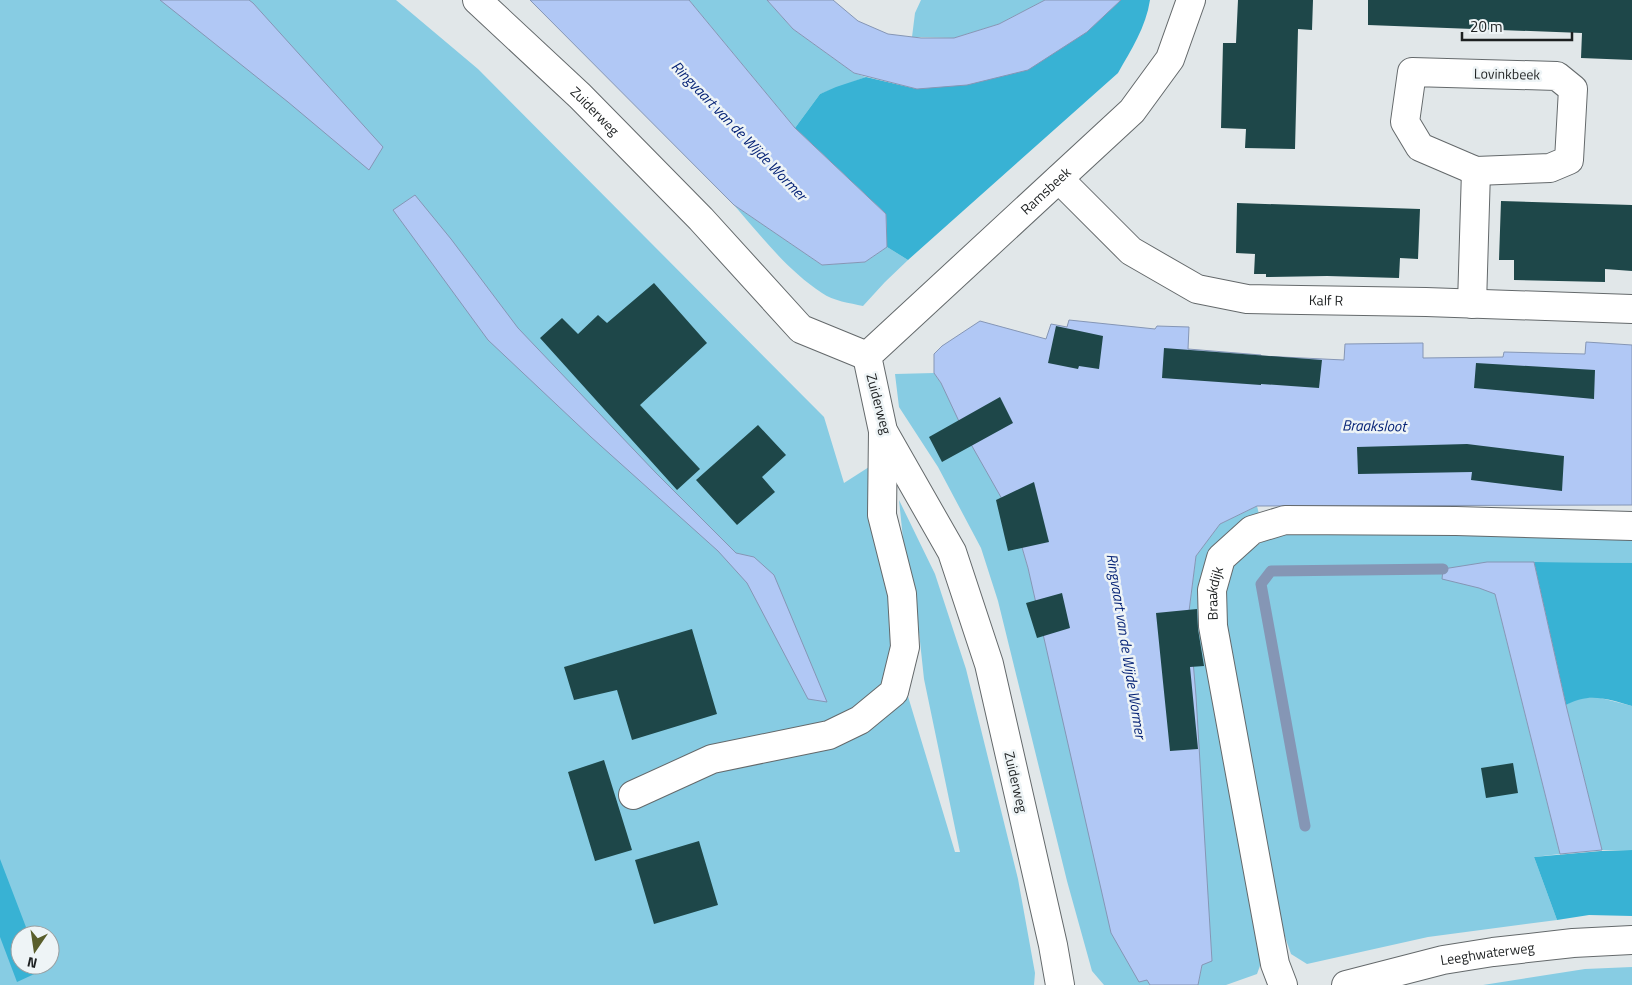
<svg xmlns="http://www.w3.org/2000/svg" width="1632" height="985" viewBox="0 0 1632 985" font-family="'Titillium Web',sans-serif">
  <style>
    .green { fill: #87cce3; fill-rule: evenodd }
    .forest { fill: #38b2d4 }
    .water { fill: #b1c8f5; stroke: #8596b5 }
    .lines { fill: none; stroke-linecap: round; stroke-linejoin: round }
    .stream { stroke: #8596b5; stroke-width: 11 }
    .building { fill: #1e4749 }
    .minor-casing { stroke: #64696b; stroke-width: 30 }
    .major-casing { stroke: #64696b; stroke-width: 30 }
    .minor { stroke: #fff; stroke-width: 28 }
    .major { stroke: #fff; stroke-width: 28 }
    .labels { text-anchor: middle; stroke-width: 5; stroke-linejoin: round; paint-order: stroke }
    .street-label { font-size: 14px; fill: #1d2021; stroke: #eef4f6 }
    .water-label { font-size: 15px; font-style: italic; fill: #072477; stroke: #eef4f6 }
  </style>
  <rect width="100%" height="100%" fill="#e1e7e9"/>
  <!-- green -->
  <path class="green" d="M0,0H396L478,69L824,417L844,483L869,467L893,612L891,640L955,852H960L924,679L916,604L905,558L899,500L935,574L966,669L1018,879L1035,973L1034,985H0ZM20,935H50V965H20Z
    M689,0H767L793,29L854,73L866,77L820,94L795,128Z
    M921,0H1045L999,24L954,38L912,37L915,13Z
    M734,205L822,265L865,262L887,247L908,260L885,282L863,306C850,303 833,301 822,293C787,270 761,236 734,205Z
    M934,373L941,383L1002,499L1019,537L1147,980L1150,985H1104L1092,971L1067,881L998,601L981,548L938,467L899,407L895,374Z
    M1257,506L1259,514L1214,554L1261,963L1257,974L1226,985H1198L1202,965L1212,960L1187,627L1196,556L1220,524Z
    M1278,531L1632,533V563L1487,562L1560,854L1534,857L1557,920L1428,937L1307,964L1291,954L1284,934L1275,894L1222,611L1227,578L1237,559Z
    M1597,697L1632,706V850H1602L1566,705L1577,698Z
    M1632,967V985H1483L1585,969Z"/>
  <!-- forest -->
  <path class="forest" d="M1121,0H1150C1146,27 1131,50 1118,73L908,260L887,247L886,214L795,128L820,94L836,87L866,77L917,89L1106,13Z
    M1534,562L1632,563V706C1608,699 1589,692 1566,705Z
    M1632,850V916L1589,915L1557,920L1534,857L1601,851Z
    M0,859L29,935H20V965H40L43,970L17,982L0,937Z"/>
  <!-- water -->
  <path class="water" d="M160,0H249L253,3L383,147L369,170L288,102Z
    M530,0H689L795,128L886,214L887,247L865,262L822,265L734,205Z
    M767,0H833L858,21L888,34L921,38H954L999,24L1045,0H1121L1087,32L1028,70L967,85L917,89L854,73L793,29Z
    M415,195L451,239L518,328L656,473L736,553L754,557L774,575L827,702L808,699L747,583L718,551L591,437L488,340L393,210Z
    M1069,320L1155,329L1157,326L1189,327L1188,349L1261,355V356L1344,360L1345,344L1423,343V358L1503,357L1504,352L1585,354L1586,342L1632,345V505L1257,506L1220,524L1196,556L1187,627L1192,649L1196,696L1212,961L1202,965L1198,985H1150L1147,980L1139,982L1111,933L1028,568L1019,537L1002,499L964,432L941,383L934,373V354L942,346L980,321L1046,339L1051,324L1067,327Z
    M1487,562H1534L1566,705L1602,850L1560,854L1495,594L1479,588L1442,579L1443,569Z"/>
  <g class="lines">
    <!-- stream -->
    <path class="stream" d="M1305,826L1261,584L1271,571L1443,569"/>
  </g>
  <!-- building -->
  <path class="building" d="M1238,0H1313L1312,30L1298,29L1295,149L1245,148L1246,129L1221,128L1223,43H1236Z
    M1368,0H1632V60L1581,58L1582,33L1368,25Z
    M1501,201L1632,205V271L1605,269V282L1514,280V260H1499Z
    M1237,203L1420,209L1418,259L1400,258L1399,278L1327,276L1266,277V274H1254L1255,254L1236,253Z
    M654,283L707,343L640,405L700,469L677,490L540,338L562,318L578,334L598,315L607,323Z
    M1056,326L1103,336L1099,369L1079,366L1078,369L1048,363Z
    M1164,348L1322,360L1319,388L1261,384V385L1162,378Z
    M1476,363L1595,370L1594,399L1474,388Z
    M1000,397L1013,423L942,462L929,437Z
    M758,425L786,455L762,477L775,492L737,525L696,480Z
    M1467,444L1564,456L1562,491L1471,480L1472,472L1358,474L1357,447Z
    M1034,482L1049,542L1008,551L996,500Z
    M1062,593L1070,628L1037,638L1026,603Z
    M1197,609L1198,629L1204,666L1190,667L1198,749L1170,751L1156,613Z
    M692,629L717,714L632,740L617,690L574,700L564,667Z
    M604,760L632,850L595,861L568,772Z
    M1513,763L1518,793L1486,798L1481,768Z
    M699,841L718,905L654,924L635,860Z"/>
  <g class="lines">
    <defs>
      <g id="minor">
        <path id="s1" d="M477,0L580,96L701,219L801,329L867,356"/>
        <path d="M1412,72L1557,76L1573,89L1569,160L1550,168L1476,171L1420,147L1405,122Z"/>
        <path id="s2" d="M1059,179L1131,251L1197,289L1247,299L1426,302L1632,309"/>
        <path d="M1472,304L1476,171"/>
        <path d="M633,795L712,759L829,735L860,720L894,692L905,647L902,594L882,515L883,431"/>
        <path id="s3" d="M1283,985L1275,964L1213,626L1212,590L1221,558L1252,530L1285,520L1456,521L1632,526"/>
      </g>
      <g id="major">
        <path id="s4" d="M1060,985L1053,945L989,664L952,552L883,431L867,356L1132,111L1170,59L1191,0"/>
        <path id="s5" d="M1346,985L1443,960L1493,952L1573,943L1632,940"/>
      </g>
    </defs>
    <!-- minor casing -->
    <use href="#minor" class="minor-casing"/>
    <!-- major casing -->
    <use href="#major" class="major-casing"/>
    <!-- minor -->
    <use href="#minor" class="minor"/>
    <!-- major -->
    <use href="#major" class="major"/>
  </g>
  <g class="labels">
    <!-- street labels -->
    <g class="street-label">
      <text transform="translate(1507 74) rotate(1)" y="5">Lovinkbeek</text>
      <text dy="5" stroke="none"><textPath href="#s1" startOffset="162">Zuiderweg</textPath></text>
      <text dy="5" stroke="none"><textPath href="#s4" startOffset="906">Ramsbeek</textPath></text>
      <text dy="5" stroke="none"><textPath href="#s2" startOffset="308">Kalf R</textPath></text>
      <text transform="translate(879 404) rotate(75)" y="5">Zuiderweg</text>
      <text dy="5" stroke="none"><textPath href="#s3" startOffset="399">Braakdijk</textPath></text>
      <text transform="translate(1016 782) rotate(77)" y="5">Zuiderweg</text>
      <text dy="5" stroke="none"><textPath href="#s5" startOffset="145">Leeghwaterweg</textPath></text>
    </g>
    <!-- water labels -->
    <g class="water-label">
      <text transform="translate(739 131) rotate(46)" y="5">Ringvaart van de Wijde Wormer</text>
      <text transform="translate(1374 426) rotate(1)" y="5">Braaksloot</text>
      <text transform="translate(1126 646) rotate(81)" y="5">Ringvaart van de Wijde Wormer</text>
    </g>
  </g>
  <!-- north arrow -->
  <g transform="translate(35 950) rotate(193)"><circle r="24" fill="#eef4f6" stroke="#9a9fa1"/>
  <path d="M0-4L9 19L0 12L-9 19Z" fill="#595e2b"/>
  <text y="-8" font-size="14" font-weight="bold" text-anchor="middle" fill="#1d2021">N</text>
  </g>
  <!-- scale -->
  <path d="M1462 32v8h110v-8" fill="none" stroke="#1d2021" stroke-width="2.5"/>
  <text x="1470" y="32" font-size="15" fill="#1d2021" stroke="#eef4f6" stroke-width="4" paint-order="stroke">20 m</text>
</svg>
